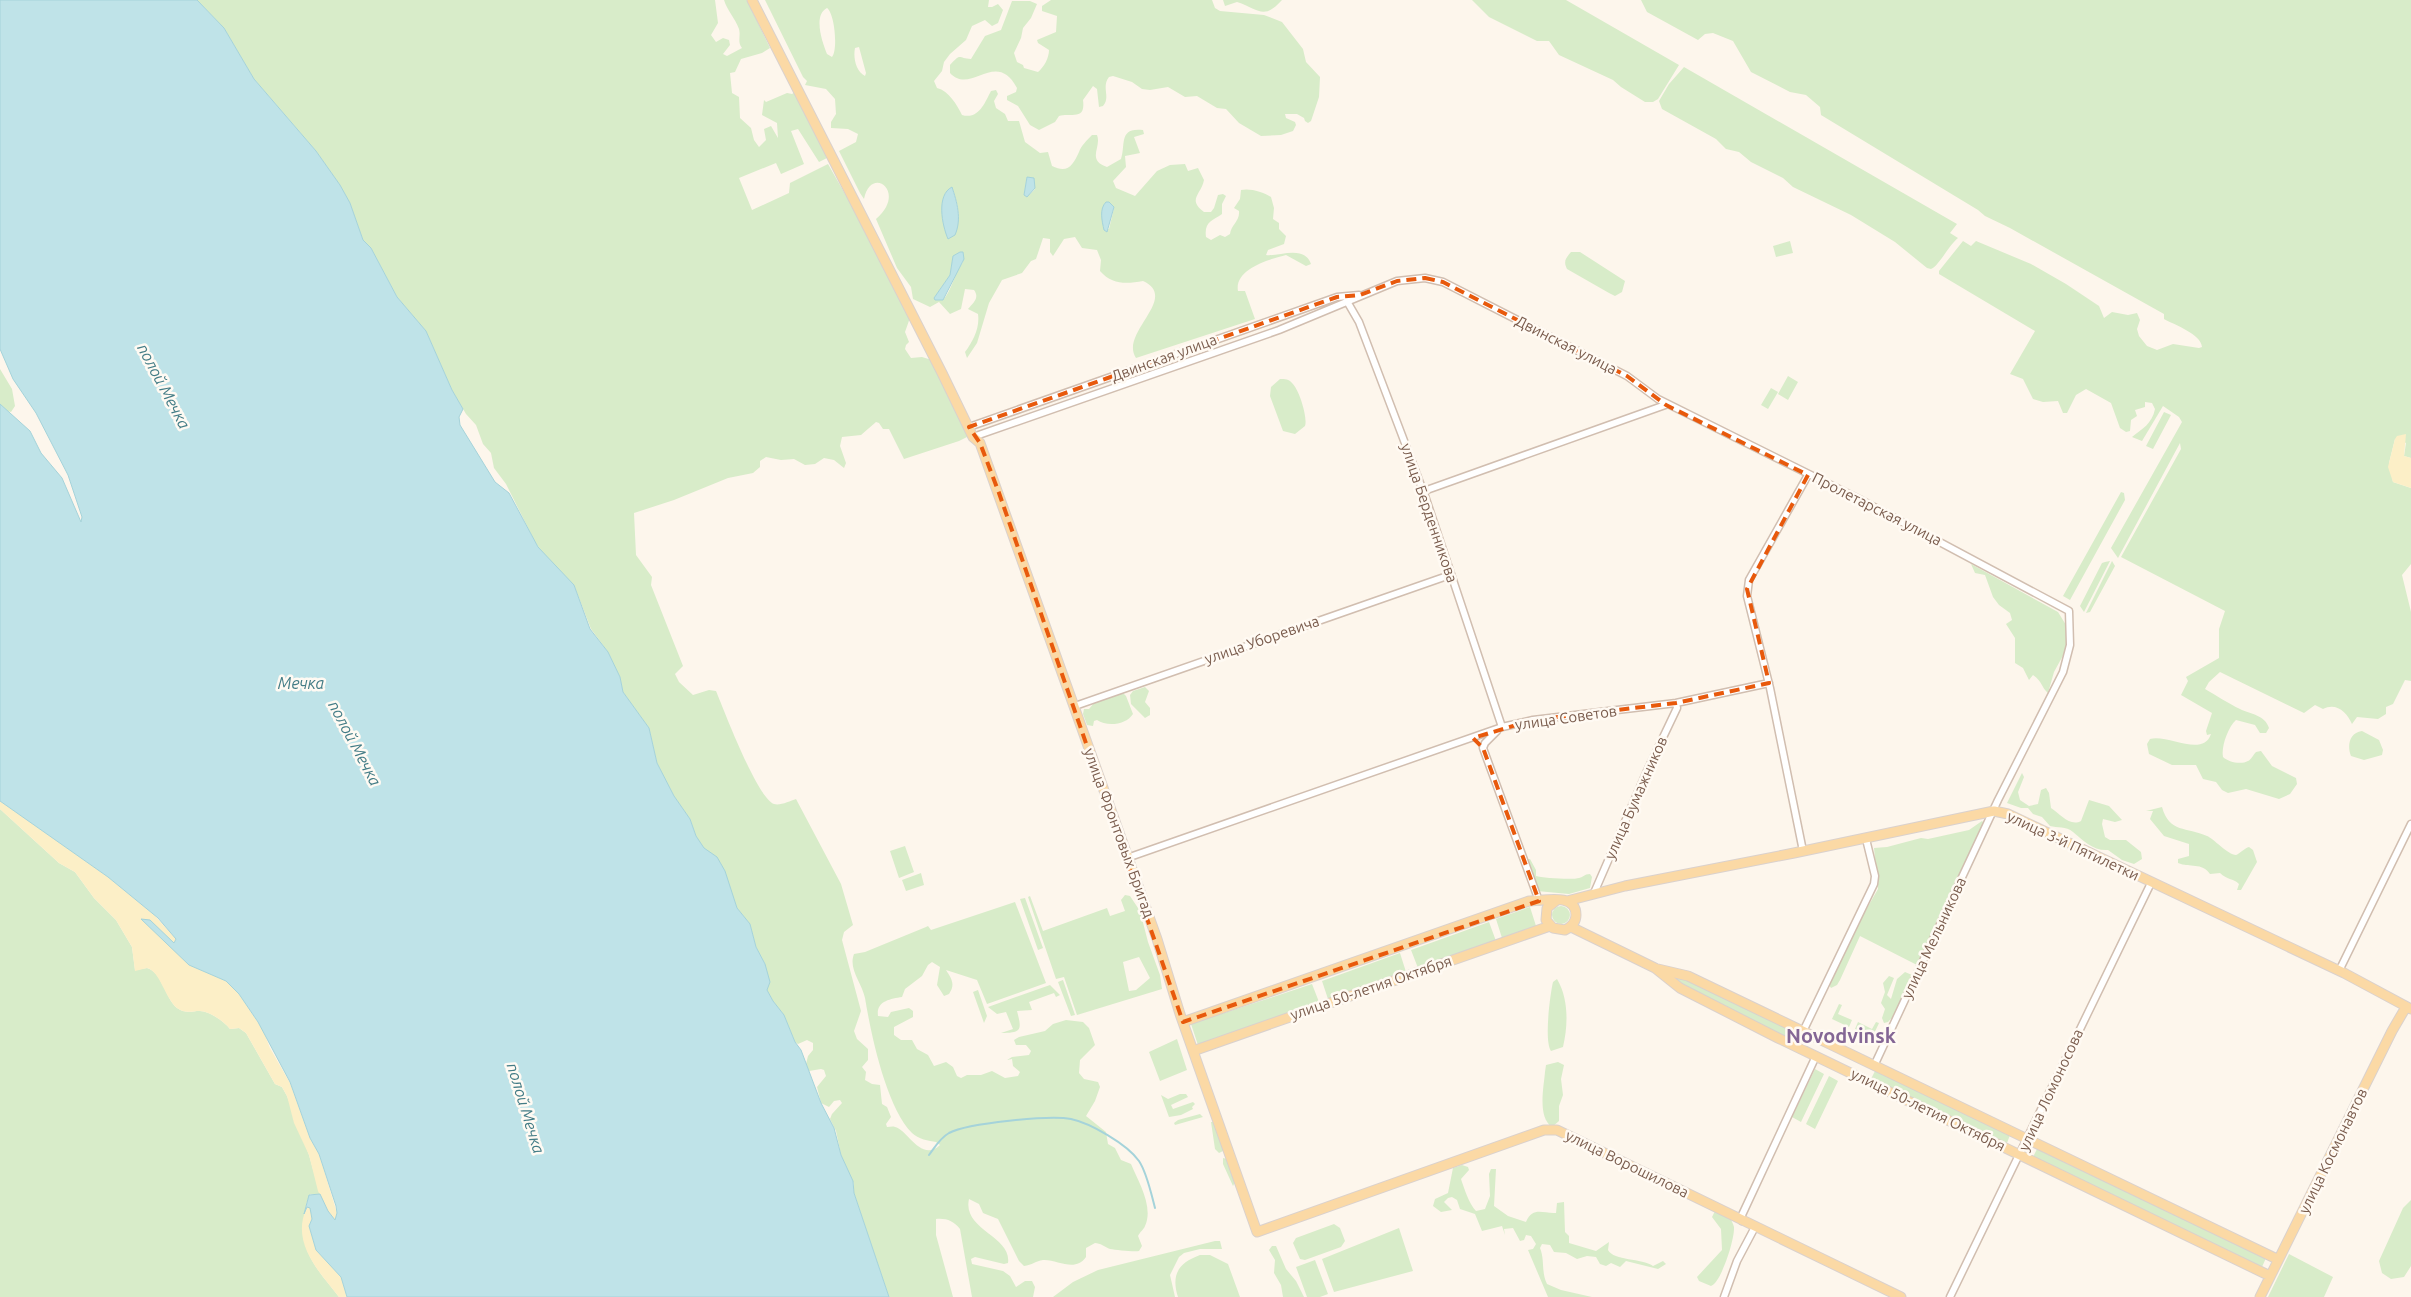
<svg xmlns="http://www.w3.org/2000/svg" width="2411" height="1297" viewBox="0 0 2411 1297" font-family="Ubuntu,sans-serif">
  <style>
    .green { fill: #d8ecc9; fill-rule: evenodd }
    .sand { fill: #fcefc7 }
    .water { fill: #bfe3e8; stroke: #a5d3da }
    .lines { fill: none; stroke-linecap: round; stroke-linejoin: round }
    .stream { stroke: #a5d3da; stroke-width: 2 }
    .minor-casing { stroke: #d1beb0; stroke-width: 9 }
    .major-casing { stroke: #dad1cd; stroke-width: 11 }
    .minor { stroke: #fff; stroke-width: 6 }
    .major { stroke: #fbd9a5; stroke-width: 9 }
    .marked { fill: none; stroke: #e8590c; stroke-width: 4; stroke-dasharray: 10 6; stroke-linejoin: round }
    .labels { text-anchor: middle; stroke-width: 5; stroke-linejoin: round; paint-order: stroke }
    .street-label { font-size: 15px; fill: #7a5c4d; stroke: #fffaf3 }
    .water-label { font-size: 16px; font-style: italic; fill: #437c86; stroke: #fffaf3 }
    .district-label { font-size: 20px; font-weight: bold; fill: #846695; stroke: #fffaf3 }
  </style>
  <rect width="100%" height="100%" fill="#fdf6ec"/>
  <!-- green -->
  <path class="green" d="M197,0H715L718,23L711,35L716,42L723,38L729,40L730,45L723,54L727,56L742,48C737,42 741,36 739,29C735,18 727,10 724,0H747L770,48L762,53L741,59L735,72L730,73L732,93L739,97L740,118L751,128L754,140L759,147L766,140L764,129L771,126L778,138L777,123L762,115L764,100L766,102L787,93L792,94L800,89L831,156L819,162L798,129L791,131L804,164L781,174L776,163L739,178L752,210L789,193L790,183L828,164L910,308L911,315L905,332L909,342L906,345L905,349L911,358L922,357L935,361L969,436L959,441L904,459L889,429H883L879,423L876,422L861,435L842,437L840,446L846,463L844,468L834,460L824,458L815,464L805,465L794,459L781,460L766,457L760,461V467L753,473L728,478L674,500L634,513L636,555L652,577L651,585L683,666L675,674L679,682L693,695L709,690L716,691C724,710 757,798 774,804C780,806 790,801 796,799L841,884L853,925L844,932L842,940L861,1011L854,1031L857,1039L868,1049V1060L862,1067L866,1072L865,1080L872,1084L880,1085L882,1104L887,1107L891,1117L886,1124L887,1127C890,1127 893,1126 895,1127C907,1129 921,1163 940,1145L936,1142C929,1141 918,1139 912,1133C886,1107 871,1034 865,998C862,983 848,969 854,954L865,952L926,927L928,926L931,930L1015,902L1046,983L987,1004L977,980L946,970C951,978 956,984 949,994L944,996L937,985L940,967L932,962L928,965L922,976L905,989L902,997C890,999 876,1001 878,1016L888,1017L891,1012L909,1008L913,1011V1017L894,1027V1035L901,1040H912L917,1049L928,1055L934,1066L946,1062L953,1067L957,1076L961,1078L967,1075H981L992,1071L1005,1078L1018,1076L1020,1072L1013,1066L1012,1059L1007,1060L1012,1057L1029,1055L1031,1051L1026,1045H1016L1014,1040L1019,1037L1045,1031L1053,1024L1066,1020L1083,1022L1089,1028L1095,1045L1080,1060L1079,1073L1084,1079L1098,1082L1100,1087L1095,1101L1086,1116L1106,1132L1108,1144L1115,1148L1121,1160L1131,1164C1138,1181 1154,1207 1145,1226C1144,1229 1140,1232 1138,1236L1142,1246L1139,1251C1134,1252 1116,1250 1110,1249C1105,1247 1100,1243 1095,1243L1086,1248V1257C1075,1273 1057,1259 1043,1260C1036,1261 1032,1265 1024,1266L1019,1261L998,1219L983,1213L979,1204L969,1199C962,1230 1012,1236 1008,1263L1004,1264L975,1257L971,1259L972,1264L1003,1271L1010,1276L1016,1287L1025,1281H1032L1035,1287L1033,1297H972L960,1229C954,1221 946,1218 936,1219V1235L953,1297H889L854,1193V1184L841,1155L836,1131L830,1119L832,1114L842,1103L840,1100L834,1101L829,1107L821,1103L817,1087L826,1076L824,1070L821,1069L809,1071L806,1064L808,1056L813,1050V1043L807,1040L798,1044L795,1042L784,1015L773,1001L767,990L765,964L756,947L750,924L737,908L720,862L704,848L696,836L690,819L674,796L657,763L649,728L623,692L620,677L608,652L591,629L574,585L542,552L535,542L506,484L494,468L491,453L483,444L476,425L466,414L452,390L426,331L397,297L371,248L363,240L350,203L340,185L316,151L254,79L224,28Z
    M765,0H989L988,7H992L998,4L1003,10L998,23L992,26L985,20L972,26L966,40L950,54L944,62L942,71L934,81L937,88C949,91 957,105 962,115C979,120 985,102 991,91L996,90L998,94L994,101L996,108L1005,114L1008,121H1019L1025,142L1040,153L1048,152L1052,166C1068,174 1073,165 1079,152C1081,146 1087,140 1092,135H1097C1102,147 1086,160 1107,167L1121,159C1126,145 1118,127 1143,130L1144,134L1134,137L1140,153L1125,156L1126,167L1113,181L1116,188L1135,196L1157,171L1170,165L1185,164L1188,171L1198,168L1204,180C1201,195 1187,199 1204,212H1211L1214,208L1218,195L1223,194L1226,196L1222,204V214C1212,221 1204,222 1206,237L1211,240L1220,235L1225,237L1230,234C1231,225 1240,221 1239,211L1234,208L1240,199L1241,190C1250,188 1263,192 1271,197L1274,208L1273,219L1279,223V229L1286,236L1284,244L1268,250L1266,255C1278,257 1304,244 1311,264L1306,266L1286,255C1270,259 1234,269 1238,291H1245L1255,319L1136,358C1119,333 1180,298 1143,281C1127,284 1112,285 1100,271L1101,260L1097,250L1082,248L1075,237L1064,239L1053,256L1050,252V239L1043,238L1036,259L1031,261L1022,273L1002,280L989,303L977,343L967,358L965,352C973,341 980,328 978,314L968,309C973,303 980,298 974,290L965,289L961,309L950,314L939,302L930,307L913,299L911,287L897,268L876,219C908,192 871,164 864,199L860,193L839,151L856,142L858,134L848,129L831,128V122L836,114L835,99L826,89L805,85L807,81L803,77ZM827,8C835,14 838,50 832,57L827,54C822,42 813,15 827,8ZM859,47L866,73L865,76C856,71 853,58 855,48ZM1027,177L1035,189L1030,194L1024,195ZM953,190C956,200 960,210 958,220L944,227L943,199ZM1109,202L1114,208L1109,229L1104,230L1102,210ZM960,252L963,262C954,274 952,290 943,300L934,298L950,275L953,257Z
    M1051,0H1212L1215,8L1220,11L1264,15L1282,22L1303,49L1306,62L1320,77L1319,97L1311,121L1308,123L1305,121L1304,118L1297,114H1285L1286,118L1295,122L1296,125L1293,131L1281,135L1261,136L1239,123L1226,109L1217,108L1197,96L1185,97L1168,87L1150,90L1142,89L1132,82L1113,76L1109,77C1101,87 1111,97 1103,106L1099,107L1097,89L1093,86L1083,100C1086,122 1070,112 1059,116L1055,122L1039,130L1030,125L1018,106L1007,100V96L1016,92L1017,88C996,48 971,96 950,73V65C962,52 958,59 971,59L985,36L1001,30L1012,1H1030L1037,4L1031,18L1023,28L1021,38L1014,53L1017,62L1023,65L1024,68L1038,72C1044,67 1049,58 1049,50L1038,43L1037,40L1056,32L1057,16L1042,11V6Z
    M1223,0H1282C1263,21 1259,9 1237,2L1225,6Z
    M1472,0H1566L1679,65L1658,99L1653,102H1645L1621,87L1613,80L1559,55L1549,41H1537L1489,17Z
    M1641,0H2411V458L2404,456L2406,443L2395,439L2389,463L2393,482L2411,488V564L2402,575L2411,612V681L2405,680L2393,704L2386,707V714L2378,719L2357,717L2352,724C2347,712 2336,702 2323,709L2315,705L2304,713L2220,672L2209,682L2205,689C2216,695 2229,704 2240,709C2250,714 2265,715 2269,728L2266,733H2260L2255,725L2236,720C2228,727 2221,747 2223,757C2228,762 2241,765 2248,761C2251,760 2253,755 2256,752L2261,751L2272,766L2296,778L2297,784L2290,794L2279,799L2246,789L2228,793L2222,790L2216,782L2203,779L2196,765H2172L2149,754L2147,744L2150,739C2168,734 2203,758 2211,734L2207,735L2206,731L2212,713L2181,695L2188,681L2186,677L2219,658V629L2225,611L2121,557L2181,449L2180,443L2118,558L2111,548L2182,422L2179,417L2163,406L2142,441L2132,437C2142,429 2152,424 2155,409L2152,403L2145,402V407L2135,410L2137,416L2131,420L2130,431L2126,432L2120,428L2111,403L2086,389L2076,395L2067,413H2063L2058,401L2043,402L2033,399L2023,379L2010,374L2035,331L1939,274V271L1963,241L1971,246L1976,241L2031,264L2066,284L2099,306L2104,318L2112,312L2128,315L2137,313L2140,320L2137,329L2139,336L2147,346L2157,350L2173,344L2199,348L2202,347C2201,334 2175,325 2164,319V314L2010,228L1985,216L1978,210L1821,115L1820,107L1806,95L1790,92L1751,72L1733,41L1713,33L1705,34L1698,40L1647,12Z
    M1684,67L1957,224L1950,233L1958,238C1949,245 1938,267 1931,269L1927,268L1895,242L1851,215L1793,187L1783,178L1751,162L1739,152L1726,149L1716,139L1662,109L1659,101L1669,84Z
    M1790,241L1793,253L1776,257L1773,246Z
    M1571,252H1580L1625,281L1622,292L1615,296L1609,293L1567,269C1563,261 1566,258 1571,252Z
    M0,369L12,389L15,406L11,412L7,411L0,404Z
    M1788,376L1798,382L1788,400L1778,394Z
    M1280,379C1285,379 1289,379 1292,383C1299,389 1308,418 1305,426L1295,434L1283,431L1270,396L1271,387Z
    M1771,388L1778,392L1768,409L1761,405Z
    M2164,412L2171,415L2153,449L2146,446Z
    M2121,492L2124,493L2125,500L2070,600L2063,596Z
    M2112,561L2115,566L2090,612L2086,613Z
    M2105,562L2110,561L2084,612L2080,606L2102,563Z
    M1971,564L2058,612L2066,625V650L2054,672L2048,693C2041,687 2043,682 2033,675L2029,680L2023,668L2015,663V638L2006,624L2012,620L2010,613L1999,605L1993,597L1985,575L1975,573Z
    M1145,687L1149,691L1145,702L1150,708V715L1145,718L1131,704L1130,695L1133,691Z
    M1122,692L1126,696L1133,714C1126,725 1107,727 1097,720L1094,721L1093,726L1087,725L1083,714L1084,709H1089L1094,703Z
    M2362,731L2379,740L2383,750L2382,755L2364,760L2351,756C2347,746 2349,733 2362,731Z
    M2022,773L2024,777L2018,792L2020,800L2029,806L2038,804L2041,790L2046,788L2049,793L2051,808C2060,814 2070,827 2081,821L2089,800L2109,806L2122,820L2115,822L2103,819L2102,824L2105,837L2110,840H2126L2141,852L2142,859L2134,864L2122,860L2108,850C2093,851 2084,841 2073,832C2066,826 2057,828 2050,826L2042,817L2033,814L2028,808H2021L2007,803Z
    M2162,807C2169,833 2187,827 2207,836C2213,838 2228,855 2236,855C2239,854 2245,848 2249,847L2253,850L2257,862L2241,890H2237L2239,884C2233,878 2227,880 2220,873L2210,874C2202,862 2190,868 2178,863V859L2189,856V844L2164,836L2150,819L2153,811H2146Z
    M0,809L59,863L75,872L94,898L116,920L132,947L135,970L147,968C162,972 165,998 177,1008C185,1014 191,1011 200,1011C209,1011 225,1022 230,1029L239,1028L246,1033L275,1084L282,1087L287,1096L309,1155L320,1194H310C306,1202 305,1210 304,1219C299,1253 320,1272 339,1297H0Z
    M1982,821L1985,824L1917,965L1860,936L1840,980L1837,985L1831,988L1829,985L1855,929L1878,889L1874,848L1887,847L1921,838L1928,839L1969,830Z
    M905,846L914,872L899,878L890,851Z
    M1526,859H1530L1536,870V876C1542,878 1573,880 1579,878C1584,877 1584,874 1590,874L1592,877L1590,888L1569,894L1537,891Z
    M921,873L924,885L906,891L902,880Z
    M1125,895L1130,896L1140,911L1148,942L1160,975L1162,989L1077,1015L1064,977L1056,979L1028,897L1030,896L1043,931L1107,908L1110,916L1125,911L1121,900ZM1139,957L1150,978L1136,990L1129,991L1123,962Z
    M1025,898L1043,948L1038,950L1020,899Z
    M1552 915a9 9 0 1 1 18 0a9 9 0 1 1-18 0Z
    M1530,907L1536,926L1502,938L1496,919Z
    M1489,922L1496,941L1418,968L1411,950Z
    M1400,953L1406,972L1328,999L1322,981Z
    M1905,972L1912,975L1913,978L1899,1004V1010L1888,1022L1884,1023L1882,1018L1885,1009L1881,1003L1885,992L1883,983L1889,976L1894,978L1887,995L1891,999L1897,979Z
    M1675,976L1694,983L1797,1033L1793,1040L1690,991L1674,980Z
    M1557,979C1569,999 1568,1026 1563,1047L1551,1051C1544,1041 1550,995 1553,982Z
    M1063,980L1075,1015L1071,1016L1058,982Z
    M1312,984L1319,1002L1198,1045L1191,1024Z
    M1050,985L1060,995L1056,997L1054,993L1029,1002L1032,1010L1017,1011C1022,1030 1022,1033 1001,1033L1013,1029L1006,1012L997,1014L988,1007Z
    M978,990L987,1016L984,1023L973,992Z
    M1839,1004L1842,1005L1838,1014L1852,1020L1849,1027L1832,1019Z
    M1858,1022L1872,1029L1876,1022L1879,1023L1872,1038L1855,1029Z
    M1177,1039L1187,1070L1160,1081L1149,1052Z
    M1558,1062L1564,1065L1561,1079L1563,1095L1559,1106V1121L1552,1127C1537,1117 1544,1086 1545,1072L1546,1065Z
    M1815,1069L1824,1074L1801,1122L1792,1117Z
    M1875,1071L2010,1135L2007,1143L1871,1079Z
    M1829,1076L1838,1081L1815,1129L1806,1124Z
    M1180,1094H1186L1188,1097L1171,1105L1173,1109L1193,1102L1195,1104L1192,1107L1193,1109L1181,1115L1169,1117L1161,1095L1168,1099Z
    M1200,1114L1203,1117L1175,1125L1174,1123L1178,1120Z
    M1211,1122H1215L1225,1150L1219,1153L1215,1149Z
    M2037,1149L2266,1258L2262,1267L2033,1157Z
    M1223,1158L1227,1159L1235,1182L1233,1186L1223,1164Z
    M1462,1165L1468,1167L1469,1170L1461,1179C1464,1188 1469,1204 1476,1211L1485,1209L1490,1196L1489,1174L1491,1169H1496L1494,1206L1508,1216L1526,1222C1533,1206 1543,1214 1556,1213L1557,1203L1564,1202L1565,1232L1569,1236V1243L1596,1251L1609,1242L1608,1250C1614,1261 1642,1258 1653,1266L1663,1261L1666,1264L1658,1269L1626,1261L1620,1267L1611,1263L1606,1266L1600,1264L1596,1257L1587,1256L1577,1259L1566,1253L1554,1252L1550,1245L1542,1244L1540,1248C1545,1260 1541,1272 1547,1284L1561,1290L1592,1297H1548L1528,1250L1533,1249L1536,1244L1531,1236L1526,1235L1524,1240L1520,1241L1513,1228L1504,1229L1505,1235L1502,1226L1482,1231L1475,1214L1460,1209L1457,1200L1452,1197L1448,1198L1444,1202L1452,1210L1441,1212L1433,1206L1435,1199L1448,1193L1453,1168Z
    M2411,1200V1266L2404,1277L2391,1279L2382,1273L2379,1261L2403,1208Z
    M1715,1211L1729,1216C1731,1220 1733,1223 1734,1227C1735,1239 1721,1283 1711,1286L1699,1281L1697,1277L1722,1250L1721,1229L1712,1217Z
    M1334,1224L1340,1228L1345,1241L1341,1247L1305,1260L1300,1259L1293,1243L1296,1238Z
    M1399,1228L1413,1271L1334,1292L1322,1259Z
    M1215,1241H1220L1222,1249H1200L1184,1253L1179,1257L1170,1275L1175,1297H1053L1073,1282L1098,1270Z
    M1272,1246H1276L1286,1269L1296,1281L1304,1297H1283L1281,1285L1274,1273L1275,1260L1269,1250Z
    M2289,1254L2333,1277L2324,1297H2268Z
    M1200,1255H1210L1228,1264L1240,1297H1178C1171,1275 1178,1263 1200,1255Z
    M1315,1260L1328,1294L1320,1297H1307L1296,1267Z"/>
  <!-- sand -->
  <path class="sand" d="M2406,434L2404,456L2411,458V488L2393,482L2388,467L2395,439L2397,436Z
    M0,801L108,877L155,916L176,939L174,943L150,920L158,934L189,965L226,981L239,994L263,1030L270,1048L290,1083L310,1138L319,1154L337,1213L335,1220L328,1211L318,1191L309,1155L294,1123L287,1096L282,1087L275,1084L246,1033L239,1028L230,1029C225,1022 209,1011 200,1011C191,1011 185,1014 177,1008C165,998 160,971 147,968L135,971L132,947L116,920L94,898L75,872L59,863L0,809Z
    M307,1207L311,1208L312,1219L309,1226L316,1250L341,1277L347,1297H339C319,1271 290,1243 307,1207Z"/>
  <!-- water -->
  <path class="water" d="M0,0H197L224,28L254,79L316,151L340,185L350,203L363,240L371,248L397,297L426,331L452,390L463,409L459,417L460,425L495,482L509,493L538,547L574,585L590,629L608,652L620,677L623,692L649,728L657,763L674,796L690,819L696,836L704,848L717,857L725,871L737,908L750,924L756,947L765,964L770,982L767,990L773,1001L784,1015L795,1042L801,1050L821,1103L834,1128L841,1155L853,1181L854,1193L889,1297H347L341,1277L316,1250L309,1226L312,1219L310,1208L307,1207L304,1214L309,1195L320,1194L328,1211L335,1220L337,1213L336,1206L319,1154L310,1138L290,1082L258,1022L239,994L226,981L189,965L141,919L150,920L174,943L176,939L158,918L108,877L0,801V404L30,431L41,453L62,478L81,522L82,517L68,475L36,413L13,379L0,349Z
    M1027,177L1034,178L1035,188L1027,197L1024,195Z
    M952,187C957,202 962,219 955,235L948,239C942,225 936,195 952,187Z
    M1106,202H1109L1114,207L1107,232L1104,230C1102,221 1099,209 1106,202Z
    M960,252H963L964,259L943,300H935L934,298L950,275L953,256Z"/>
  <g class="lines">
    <!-- stream -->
    <path class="stream" d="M929,1155C935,1147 940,1138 949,1133C968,1123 1050,1115 1071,1119C1090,1123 1127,1144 1139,1161C1147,1173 1151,1193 1155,1208"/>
    <defs>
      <path id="minor" d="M1348,303L1359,322L1425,496L1502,727
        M969,427L1337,297L1359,295
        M973,437L1279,330L1397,281L1425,278L1443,282L1627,376L1658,399L1859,499L2069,611L2070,645L2063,672L1998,800L1874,1066
        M1424,491L1668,404
        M1075,706L1450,575
        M1497,731L1485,743L1483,748L1539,901
        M1803,851L1770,688L1747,596L1749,580L1808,475
        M1127,858L1502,727L1533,720L1676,703L1769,683
        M1594,893L1647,771L1677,708L1676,703
        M2339,971L2411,824
        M1796,1046L1874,884L1875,876L1866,839
        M1742,1221V1215L1816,1056
        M1724,1297L1737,1261L1755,1227
        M1950,1297L2151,883"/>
      <path id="major" d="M752,0L942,373L973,437L980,443L1157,939L1180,1014L1257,1232L1544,1130H1557L1901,1297
        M1567,901L1625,886L1794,853L1994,811L2008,814L2344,973L2411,1009
        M1571,927L1655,968L1680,988L1778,1038L2270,1276
        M1658,969L1688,976L2277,1259
        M1183,1022L1529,901C1543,901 1576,892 1576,915C1576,923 1571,927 1565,930L1553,928L1546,920L1547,908L1557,900
        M1193,1051L1550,926
        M2260,1297L2392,1031L2406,1007"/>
    </defs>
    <!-- minor casing -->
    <use href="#minor" class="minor-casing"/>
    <!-- major casing -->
    <use href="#major" class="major-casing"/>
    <!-- minor -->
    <use href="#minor" class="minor"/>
    <!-- major -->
    <use href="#major" class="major"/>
  </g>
  <!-- marked area -->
  <path class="marked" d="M1425,278L1443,282L1576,350L1627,376L1666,405L1808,475L1747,589L1769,683L1676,703L1533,720L1473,738L1483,748L1539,901L1183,1022L999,493L980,443L969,427L1337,297L1360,295L1397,281Z"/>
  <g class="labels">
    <!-- street labels -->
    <g class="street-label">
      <text transform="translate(1566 345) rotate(27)" y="5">Двинская улица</text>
      <text transform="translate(1164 358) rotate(-20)" y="5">Двинская улица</text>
      <text transform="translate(1877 509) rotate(27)" y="5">Пролетарская улица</text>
      <text transform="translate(1429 513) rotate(71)" y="5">улица Берденникова</text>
      <text transform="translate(1262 640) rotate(-19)" y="5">улица Уборевича</text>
      <text transform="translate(1566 718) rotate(-8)" y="5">улица Советов</text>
      <text transform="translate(1636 798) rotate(-66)" y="5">улица Бумажников</text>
      <text transform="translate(1119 833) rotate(70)" y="5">улица Фронтовых Бригад</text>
      <text transform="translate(2073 846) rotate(25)" y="5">улица 3-й Пятилетки</text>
      <text transform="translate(1934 938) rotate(-65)" y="5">улица Мельникова</text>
      <text transform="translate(1371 988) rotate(-19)" y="5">улица 50-летия Октября</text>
      <text transform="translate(2051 1090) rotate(-65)" y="5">улица Ломоносова</text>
      <text transform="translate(1928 1110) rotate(26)" y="5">улица 50-летия Октября</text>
      <text transform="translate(2333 1151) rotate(-64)" y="5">улица Космонавтов</text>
      <text transform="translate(1627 1164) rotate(26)" y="5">улица Ворошилова</text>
    </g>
    <!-- water labels -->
    <g class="water-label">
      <text transform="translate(164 386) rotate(62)" y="6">полой Мечка</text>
      <text x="301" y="689">Мечка</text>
      <text transform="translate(355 743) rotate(62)" y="6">полой Мечка</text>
      <text transform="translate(526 1108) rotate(73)" y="6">полой Мечка</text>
    </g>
    <!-- district labels -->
    <g class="district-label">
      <text x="1841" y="1043">Novodvinsk</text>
    </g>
  </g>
</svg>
